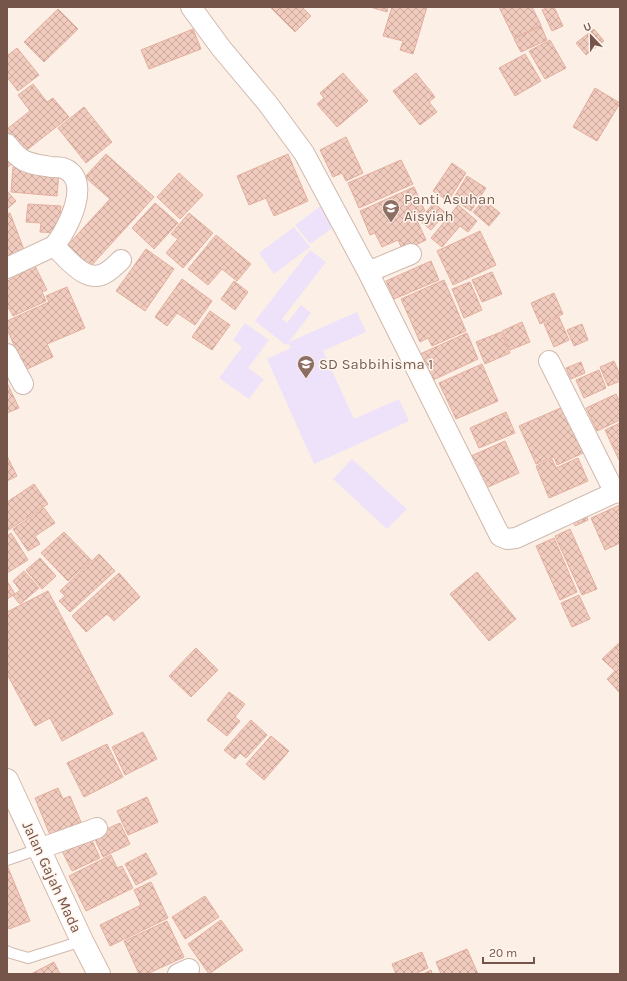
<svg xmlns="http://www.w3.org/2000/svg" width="627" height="981" viewBox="0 0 627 981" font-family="Karla,sans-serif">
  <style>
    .education { fill: #ede2f9 }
    .building { fill: url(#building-cross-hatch); stroke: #e4af9e }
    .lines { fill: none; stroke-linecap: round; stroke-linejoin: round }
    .service-casing { stroke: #d0b9ae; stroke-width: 12 }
    .minor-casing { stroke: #d0b9ae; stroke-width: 22 }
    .secondary-casing { stroke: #d3b8ac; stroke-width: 24 }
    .service { stroke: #fff; stroke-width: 10 }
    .minor { stroke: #fff; stroke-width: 20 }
    .secondary { stroke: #fff; stroke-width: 22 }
    .labels { text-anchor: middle; stroke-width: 3; stroke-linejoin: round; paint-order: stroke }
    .education-label { font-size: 15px; fill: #785e54; stroke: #fff5ec; text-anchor: start }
    .street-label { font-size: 15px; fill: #75544a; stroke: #fff5ec }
  </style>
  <defs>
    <pattern id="building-cross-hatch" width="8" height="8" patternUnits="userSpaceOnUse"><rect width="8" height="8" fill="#f1cbbd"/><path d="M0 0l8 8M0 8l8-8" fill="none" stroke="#c8a79c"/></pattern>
  </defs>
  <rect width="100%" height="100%" fill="#fcf0e6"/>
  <!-- education -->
  <path class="education" d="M322,205L337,225L310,244L295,225Z
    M294,227L310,247L274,274L259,253Z
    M310,250L326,262L282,319L287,323L301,305L311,313L289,342L357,312L366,332L323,351L354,419L399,399L409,421L314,464L267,359L291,348L288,343L286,345L255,321Z
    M245,323L269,340L248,368L264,379L249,399L219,378L242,347L233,340Z
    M352,459L407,509L387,529L333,479Z"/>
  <!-- building -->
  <path class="building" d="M270,7H302L311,16L295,32Z
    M370,7H388L387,12Z
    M392,7H427L413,54L400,50L403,41L383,36Z
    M499,7H532L541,25L514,38Z
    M548,7H554L563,26L552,31L542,10Z
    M58,9L78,29L44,62L24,42Z
    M541,26L547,40L521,52L514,39Z
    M193,29L201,49L149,69L141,50Z
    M594,29L604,41L586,55L576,43Z
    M550,40L566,68L545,79L529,51Z
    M17,48L39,75L18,91L7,77V56Z
    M525,54L541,81L515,96L499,68Z
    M343,73L368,101L337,127L317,104L324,98L320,93Z
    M416,73L435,97L429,102L437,112L420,125L393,91Z
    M33,84L47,102L53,98L69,117L23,153L7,132V129L30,111L18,95Z
    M595,88L620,103L597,141L573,127Z
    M84,107L112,142L86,163L58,128Z
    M346,137L363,173L346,181L342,173L333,177L320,150Z
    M7,151L16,160L7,168Z
    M106,154L154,197L89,268L66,247L110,199L85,177Z
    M288,154L308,201L274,216L266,198L249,205L237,176Z
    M401,160L413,184L359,208L348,183Z
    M452,163L466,173L448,201L433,191Z
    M13,167L59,171L57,196L11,192Z
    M179,173L203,195L180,219L157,197Z
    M467,176L486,188L471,211L453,199Z
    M414,187L425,211L415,216L426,240L403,251L398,240L382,247L375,233L370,235L360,211Z
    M7,191L16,201L7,209Z
    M484,200L500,213L489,226L473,212Z
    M155,203L178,223L154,249L132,228Z
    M434,203L446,213L431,230L419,220Z
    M28,204L61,206L59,233L40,232L41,223L26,222Z
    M458,205L477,221L468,232L460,226L442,247L431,238Z
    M10,213L26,255L7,262V214Z
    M189,213L213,233L183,268L166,253L178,239L171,234Z
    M480,231L496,265L453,285L437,251Z
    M216,235L251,264L237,281L222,269L208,285L188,269Z
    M146,249L174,269L145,311L116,291Z
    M32,260L47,290L42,292L46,301L13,316L9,308L7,309V281L14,278L10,270Z
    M431,261L439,280L394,299L386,281Z
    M492,272L502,294L482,302L472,280Z
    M182,279L212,301L195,325L177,313L167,326L155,317Z
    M444,280L466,331L432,346L428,338L420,342L401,299Z
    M234,281L248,292L235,310L221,299Z
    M470,282L482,310L464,318L452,289Z
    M67,287L85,328L47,344L53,357L25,370L7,329V321L49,302L46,296Z
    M554,293L563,314L540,324L531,303Z
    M210,311L230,325L212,350L192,337Z
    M559,317L569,340L554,347L544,324Z
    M522,322L530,342L510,350L502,331Z
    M582,324L588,340L574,346L567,330Z
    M501,332L510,353L485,364L476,342Z
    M467,333L478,359L431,381L420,354Z
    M614,361L620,375V381L608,386L600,367Z
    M581,362L585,373L571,379L566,368Z
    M482,364L498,401L456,419L439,383Z
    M599,370L606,388L584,398L576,380Z
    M7,383L19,408L7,413Z
    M616,394L620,402V420L597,431L586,408Z
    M563,407L583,453L557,465L554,457L536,464L519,426Z
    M506,412L515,433L479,448L470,428Z
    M620,423V460H619L605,430Z
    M505,441L519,473L486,488L471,456Z
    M7,456L17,476L7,481Z
    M578,458L588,481L549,498L536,466L552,459L556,468Z
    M34,484L48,504L7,531V502Z
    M620,505V543L605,550L591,518Z
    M44,508L55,523L35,536L40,544L28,551L13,529Z
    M584,510L588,520L575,526L571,516Z
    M570,529L597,589L582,595L555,536Z
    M64,532L91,560L68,581L41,553Z
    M11,533L28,560L7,573V536Z
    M554,538L577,592L560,600L536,546Z
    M99,554L115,571L70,612L59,601L65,596L60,591Z
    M40,558L56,576L42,589L26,570Z
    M24,571L39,588L20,604L13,596L20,590L13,581Z
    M477,572L516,619L489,641L450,594Z
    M119,573L140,597L114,621L107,614L86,632L72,616Z
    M7,581L15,594L7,599Z
    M48,591L113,714L62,741L50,718L35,726L7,674V612Z
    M579,595L590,619L572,627L561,603Z
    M620,642V693L607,679L615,671L602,659Z
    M196,648L218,670L191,697L169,676Z
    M229,692L245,704L235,717L240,721L227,736L207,720Z
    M251,720L267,735L246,758L240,753L235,759L224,750Z
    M143,732L157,759L125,775L112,747Z
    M271,736L289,751L264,780L246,764Z
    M107,744L123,777L84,797L67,763Z
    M58,788L63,799L70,796L81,822L50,835L35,798Z
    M147,797L158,822L128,835L117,811Z
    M120,823L130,844L103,857L93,835Z
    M90,836L100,858L72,871L61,849Z
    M146,853L157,874L136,885L125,864Z
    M111,855L117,868L122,866L133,888L86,911L69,876Z
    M7,865L30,921L9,929L7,924Z
    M151,882L168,918L110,946L100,925L141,905L134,890Z
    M205,896L219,917L185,939L172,917Z
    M221,920L243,950L209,974L188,944Z
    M167,921L184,957L147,974H139L124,941Z
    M467,949L478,974H441L436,962Z
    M422,952L428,968L415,974H396L392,964Z
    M54,962L60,974H31Z
    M431,970L432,974H423Z"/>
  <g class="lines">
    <defs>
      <path id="service" d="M7,860L39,849
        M7,951L11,953L28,958L82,941"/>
      <path id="minor" d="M191,7L221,48L268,104L304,153L368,272L500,536L507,539L516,538L620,490
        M7,144C22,164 28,163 51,167C55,167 60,167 63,168C94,179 67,231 54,246
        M7,268L54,246C68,259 87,286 107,272C112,269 117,264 121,260
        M368,272L411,254
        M7,354L23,384
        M549,361L615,493
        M39,849L97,828
        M178,974L189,969"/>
      <path id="secondary" d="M7,780L82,941L99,974"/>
    </defs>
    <!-- service casing -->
    <use href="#service" class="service-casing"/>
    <!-- minor casing -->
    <use href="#minor" class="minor-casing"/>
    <!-- secondary casing -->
    <use href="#secondary" class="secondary-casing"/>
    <!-- service -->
    <use href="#service" class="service"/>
    <!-- minor -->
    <use href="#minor" class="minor"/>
    <!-- secondary -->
    <use href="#secondary" class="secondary"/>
  </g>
  <!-- icons -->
  <defs>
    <symbol id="school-pin" viewBox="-11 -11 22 30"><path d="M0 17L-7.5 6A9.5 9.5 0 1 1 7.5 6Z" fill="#8d6e63" stroke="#fff5ec"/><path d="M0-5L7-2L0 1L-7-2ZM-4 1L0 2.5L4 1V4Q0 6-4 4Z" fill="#fff"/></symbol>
  </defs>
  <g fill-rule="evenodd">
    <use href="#school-pin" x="381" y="198" width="20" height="27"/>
    <use href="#school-pin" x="296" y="354" width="20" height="27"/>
  </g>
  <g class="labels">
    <!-- education labels -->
    <g class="education-label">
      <text x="404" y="204">Panti Asuhan<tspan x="404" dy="17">Aisyiah</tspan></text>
      <text x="319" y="369">SD Sabbihisma 1</text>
    </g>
    <!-- street labels -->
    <g class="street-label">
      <text transform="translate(52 877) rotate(65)" y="5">Jalan Gajah Mada</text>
    </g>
  </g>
  <!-- border -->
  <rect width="627" height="981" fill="none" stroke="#75544a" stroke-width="16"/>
  <!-- north arrow -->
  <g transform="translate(591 36) rotate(338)" stroke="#fff5ec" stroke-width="3" paint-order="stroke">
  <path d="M0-3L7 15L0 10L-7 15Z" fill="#75544a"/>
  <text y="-6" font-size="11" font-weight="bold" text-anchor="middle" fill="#75544a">U</text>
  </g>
  <!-- scale -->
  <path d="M483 957v6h51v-6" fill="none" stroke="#75544a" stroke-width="2"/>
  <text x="489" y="957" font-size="12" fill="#75544a" stroke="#fff5ec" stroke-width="3" paint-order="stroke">20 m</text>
</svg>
